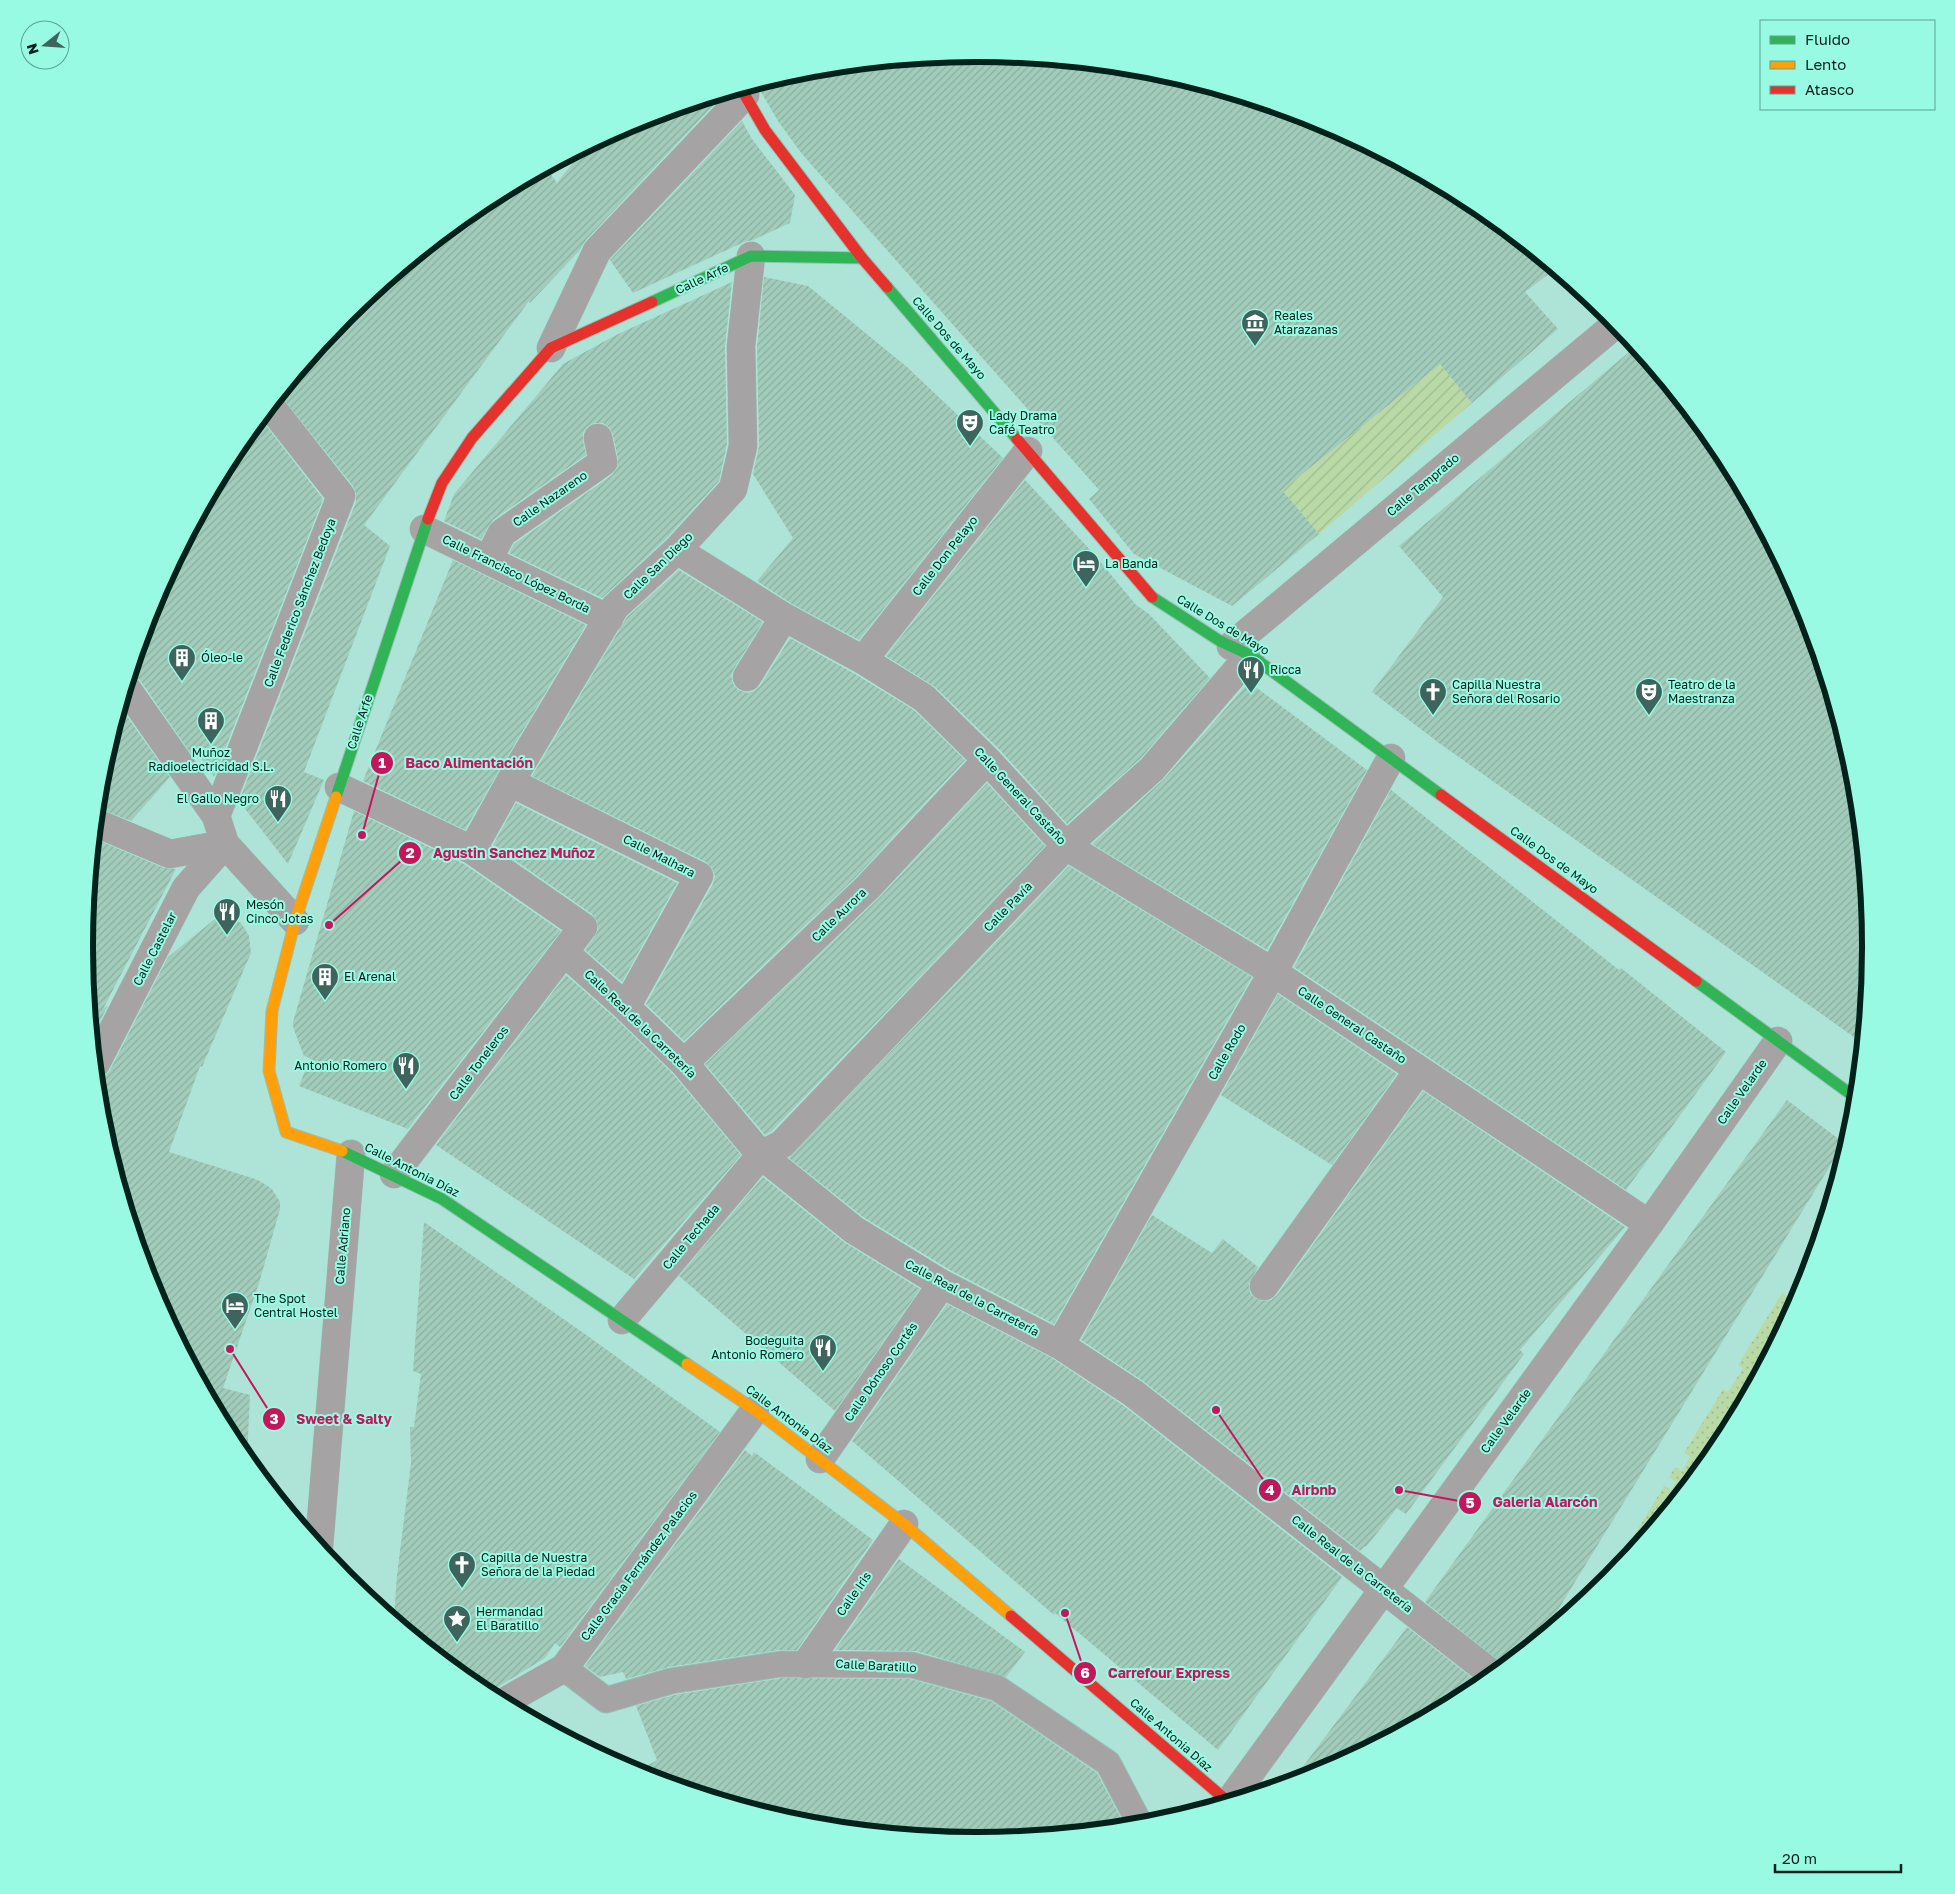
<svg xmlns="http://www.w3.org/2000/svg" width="1955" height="1894" viewBox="0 0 1955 1894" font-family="'Golos Text',sans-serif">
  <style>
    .grass { fill: url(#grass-dots) }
    .garden { fill: url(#garden-furrows) }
    .building { fill: url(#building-hatch) }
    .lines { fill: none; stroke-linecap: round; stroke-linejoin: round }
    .lane-casing { stroke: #97c0b6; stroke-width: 27 }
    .street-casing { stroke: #97c0b6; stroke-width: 29 }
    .fast-casing { stroke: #97c0b6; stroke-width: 13 }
    .slow-casing { stroke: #97c0b6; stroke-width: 13 }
    .jam-casing { stroke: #97c0b6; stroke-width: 13 }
    .lane { stroke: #a5a3a4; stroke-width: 25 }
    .street { stroke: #a5a3a4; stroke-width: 28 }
    .fast { stroke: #30b455; stroke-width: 11 }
    .slow { stroke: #ff9f0a; stroke-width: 11 }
    .jam { stroke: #e5322d; stroke-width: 11 }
    .labels { text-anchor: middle; stroke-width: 4; stroke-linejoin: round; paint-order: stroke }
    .street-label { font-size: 12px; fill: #01211b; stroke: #98fae3 }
    .poi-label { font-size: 12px; fill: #01211b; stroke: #98fae3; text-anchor: start }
    .rim { fill: none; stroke: #01211b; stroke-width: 6 }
    .leader { fill: none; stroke: #c2185b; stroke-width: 2 }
    .callout-dot { fill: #c2185b; stroke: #98fae3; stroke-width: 2 }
    .mark-label { font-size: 15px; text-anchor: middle; font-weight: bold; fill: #fff }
    .callout-label { font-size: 14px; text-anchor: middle; font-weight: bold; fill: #c2185b; stroke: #98fae3; stroke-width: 4; stroke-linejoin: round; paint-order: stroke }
  </style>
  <defs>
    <pattern id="grass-dots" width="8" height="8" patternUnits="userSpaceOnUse" patternTransform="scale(1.25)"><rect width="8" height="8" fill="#b9daa6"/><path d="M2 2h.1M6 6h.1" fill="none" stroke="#9dbb8e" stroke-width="1.8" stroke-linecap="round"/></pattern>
    <pattern id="garden-furrows" width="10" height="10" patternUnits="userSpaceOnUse" patternTransform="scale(1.25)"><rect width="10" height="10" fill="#b9daa6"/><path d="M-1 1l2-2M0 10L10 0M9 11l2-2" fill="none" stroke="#9dbb8e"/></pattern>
    <pattern id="building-hatch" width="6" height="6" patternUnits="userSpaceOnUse" patternTransform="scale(1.25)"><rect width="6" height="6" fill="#a2ccbc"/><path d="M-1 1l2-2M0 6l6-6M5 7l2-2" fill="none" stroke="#8aafa1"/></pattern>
  </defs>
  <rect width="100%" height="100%" fill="#aee4d7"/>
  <!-- grass -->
  <path class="grass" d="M1782,1293L1795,1302L1676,1498L1634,1548L1629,1544L1664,1486L1671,1490L1676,1482L1669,1477L1675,1467L1682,1471L1690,1457L1684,1453L1723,1389L1728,1392L1743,1368L1738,1365Z"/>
  <!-- garden -->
  <path class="garden" d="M1440,364L1472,403L1319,534L1282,490Z"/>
  <!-- building -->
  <path class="building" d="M978,54L1152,71L1320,122L1474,204L1554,270L1525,292L1558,329L1472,403L1440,364L1282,490L1319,534L1232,606L1134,554L1089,499L1099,490L802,154L778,121L757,85L804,71Z
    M723,95L586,240L580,250L530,303L529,301L364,525L390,546L304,772L324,780L288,864L239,801L356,502V494L353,486L280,395L346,315L481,204L547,169L557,183L583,150L636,122Z
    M742,121L752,139L795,195L790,223L753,240L744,242L633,293L610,260Z
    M764,277L808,286L907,367L1003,458L859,640L792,604L757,581L793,538L753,474L759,446L757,347Z
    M732,282L725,346L727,444L719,481L666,539L602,598L509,553L514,544L612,475L617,468L618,459L613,435L610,428L603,423H594L587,427L583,433V441L586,455L493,520L481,539L444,521L454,494L563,364L616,335Z
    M1629,352L1733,475L1803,605L1854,773L1871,947L1861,1042L1439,743L1372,692L1443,597L1399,546Z
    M261,419L323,499L214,777L195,749L191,754L140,680L131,674L152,605L235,450Z
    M1025,480L1093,553L1136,605L1149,614L1210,678L1141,758L1067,824L999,749L935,687L886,656Z
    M453,560L586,625L497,774L465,830L363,781Z
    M679,570L763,622L734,669L731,676L733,684L738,690L747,693L754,691L760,686L790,638L855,674L914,710L965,760L857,876L684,1041L646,1004L713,884L715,876L712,868L706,862L532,776L627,617Z
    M1249,682L1367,770L1267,950L1092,844L1164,779Z
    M121,708L170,777L131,821L98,808L101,772Z
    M987,783L1045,846L772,1131L765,1135L705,1064L879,898Z
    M1391,790L1619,970L1621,968L1726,1052L1626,1190L1294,967Z
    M516,803L677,883L622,982L585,950L595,936L598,929L597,921L592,914L493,845Z
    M354,811L464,864L561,931L408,1129L299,1086L310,1058L304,1056L293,1027V1022Z
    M95,839L164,868L176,869L103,1009L108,1005L93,1035L84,947Z
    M1069,866L1252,977L1054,1324L950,1270L863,1217L789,1158Z
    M231,918L241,923L249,936L251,953L202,1067L200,1066L169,1152L258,1180L272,1189L280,1202V1209L260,1280L223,1388L250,1395L247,1458L235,1443L152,1288L101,1121L97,1079L105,1076L110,1070L168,957L215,919Z
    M566,975L615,1018L673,1074L741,1155L634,1279L436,1145Z
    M1278,994L1397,1074L1332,1165L1221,1095Z
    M1423,1091L1625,1227L1520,1350L1524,1354L1406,1514L1397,1508L1366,1547L1365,1546L1360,1551L1143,1381L1081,1340L1152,1215L1212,1253L1223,1239L1258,1267L1249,1284L1250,1293L1255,1298L1262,1301L1271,1300L1277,1295Z
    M1787,1100L1844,1143L1545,1631L1504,1665L1425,1602Z
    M763,1177L844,1242L920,1289L835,1411L679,1276Z
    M424,1222L585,1334L720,1432L560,1647L555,1643L545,1658L488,1693L481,1690L394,1618L397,1575L411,1463L410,1427H414L421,1374L413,1371Z
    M947,1304L1052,1358L1124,1406L1342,1577L1218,1750L1055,1613L1054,1615L852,1441Z
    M745,1450L752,1456L754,1452L873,1540L797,1650H779L669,1667L626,1679L623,1672L600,1677L585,1666Z
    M899,1559L1025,1652L1006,1677L916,1651L835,1650Z
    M1407,1627L1480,1684L1474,1690L1319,1772L1293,1780Z
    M782,1678L910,1679L991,1701L1097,1773L1125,1826L978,1840L803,1823L636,1772L657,1760L636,1706L674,1695Z"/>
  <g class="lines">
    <defs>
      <path id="lane" d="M564,1668L606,1700L671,1681L781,1664L912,1665L997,1688L1108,1763L1140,1824"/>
      <path id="street" d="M551,348L597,251L745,95
        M424,529L609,619
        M677,550L784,617L863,660L924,698L987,760L1066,846L1273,972L1649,1224
        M488,560L502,533L603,462L598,438
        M1231,646L1616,324
        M863,660L1028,451
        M747,677L784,617
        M127,689L216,816L225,844L295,921
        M510,782L699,876L626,1007
        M339,787L472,850L583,927L564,952L626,1007L684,1063L761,1155L854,1230L942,1284L1060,1345L1133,1393L1492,1674
        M216,816L341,496L271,407
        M96,823L170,854L225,844
        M472,850L510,782L615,607L677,550L733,489L743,446L741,346L751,256
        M96,1063L186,888L225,844
        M684,1063L868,887L987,760
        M394,1174L564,952
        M1264,1286L1419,1070
        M622,1320L761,1155L782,1144L1066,846L1152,769L1250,655
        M1060,1345L1273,972L1391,758
        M820,1459L942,1284
        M319,1546L351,1154
        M806,1664L904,1524
        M504,1702L564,1668L755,1410
        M1231,1799L1649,1224L1778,1041"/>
      <path id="fast" d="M887,287L1017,439
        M652,302L751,256L862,258
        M1152,597L1220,641L1250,655L1441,795
        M336,797L428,519
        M1696,981L1856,1098
        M342,1151L442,1199L687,1364"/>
      <path id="slow" d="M336,797L295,921L272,1011L269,1071L286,1132L342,1151
        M687,1364L755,1410L904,1524L1011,1616"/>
      <path id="jam" d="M742,90L765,130L862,258L887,287
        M1017,439L1152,597
        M428,519L442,483L472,438L551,348L652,302
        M1441,795L1696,981
        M1011,1616L1226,1800"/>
    </defs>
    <!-- lane casing -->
    <use href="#lane" class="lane-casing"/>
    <!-- street casing -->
    <use href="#street" class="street-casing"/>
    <!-- fast casing -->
    <use href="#fast" class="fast-casing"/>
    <!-- slow casing -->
    <use href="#slow" class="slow-casing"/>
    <!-- jam casing -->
    <use href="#jam" class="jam-casing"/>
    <!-- lane -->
    <use href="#lane" class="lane"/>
    <!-- street -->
    <use href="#street" class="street"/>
    <!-- fast -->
    <use href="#fast" class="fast"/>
    <!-- slow -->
    <use href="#slow" class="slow"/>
    <!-- jam -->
    <use href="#jam" class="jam"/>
  </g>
  <!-- icons -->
  <defs>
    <symbol id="museum-pin" viewBox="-11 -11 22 30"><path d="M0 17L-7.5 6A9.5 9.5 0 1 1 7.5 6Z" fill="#3e655d" stroke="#98fae3"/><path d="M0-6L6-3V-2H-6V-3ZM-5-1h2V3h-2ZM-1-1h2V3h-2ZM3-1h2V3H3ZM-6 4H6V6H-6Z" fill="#fff"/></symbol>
    <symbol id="theatre-pin" viewBox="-11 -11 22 30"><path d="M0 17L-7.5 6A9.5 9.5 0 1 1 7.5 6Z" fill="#3e655d" stroke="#98fae3"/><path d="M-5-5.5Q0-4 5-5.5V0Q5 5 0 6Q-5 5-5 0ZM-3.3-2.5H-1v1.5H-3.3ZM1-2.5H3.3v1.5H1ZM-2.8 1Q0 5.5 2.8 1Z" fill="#fff"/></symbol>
    <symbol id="hotel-pin" viewBox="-11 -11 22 30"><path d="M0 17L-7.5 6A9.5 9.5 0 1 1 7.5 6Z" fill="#3e655d" stroke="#98fae3"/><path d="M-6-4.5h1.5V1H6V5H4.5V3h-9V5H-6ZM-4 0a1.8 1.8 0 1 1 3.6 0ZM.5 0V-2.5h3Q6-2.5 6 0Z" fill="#fff"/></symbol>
    <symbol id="building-pin" viewBox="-11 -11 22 30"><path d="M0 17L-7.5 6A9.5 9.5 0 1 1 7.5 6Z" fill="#3e655d" stroke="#98fae3"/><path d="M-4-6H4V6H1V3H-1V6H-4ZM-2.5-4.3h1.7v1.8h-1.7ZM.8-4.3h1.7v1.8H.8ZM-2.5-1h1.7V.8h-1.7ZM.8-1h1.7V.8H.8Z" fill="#fff"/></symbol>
    <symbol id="restaurant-pin" viewBox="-11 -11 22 30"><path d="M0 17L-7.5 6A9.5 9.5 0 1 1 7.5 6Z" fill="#3e655d" stroke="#98fae3"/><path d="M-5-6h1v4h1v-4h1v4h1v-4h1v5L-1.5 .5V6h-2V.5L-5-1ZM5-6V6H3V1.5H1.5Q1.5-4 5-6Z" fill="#fff"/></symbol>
    <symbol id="church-pin" viewBox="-11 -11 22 30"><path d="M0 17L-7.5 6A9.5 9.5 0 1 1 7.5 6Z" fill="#3e655d" stroke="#98fae3"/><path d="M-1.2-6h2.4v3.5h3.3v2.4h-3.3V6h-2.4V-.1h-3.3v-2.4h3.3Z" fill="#fff"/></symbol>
    <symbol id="sight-pin" viewBox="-11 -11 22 30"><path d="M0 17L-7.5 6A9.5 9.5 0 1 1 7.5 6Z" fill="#3e655d" stroke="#98fae3"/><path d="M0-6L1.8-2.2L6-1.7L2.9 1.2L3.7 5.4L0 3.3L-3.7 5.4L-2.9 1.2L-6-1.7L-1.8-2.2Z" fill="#fff"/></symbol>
  </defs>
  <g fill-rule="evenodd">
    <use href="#museum-pin" x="1239" y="307" width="32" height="43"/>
    <use href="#theatre-pin" x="954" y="407" width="32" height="43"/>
    <use href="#hotel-pin" x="1070" y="548" width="32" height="43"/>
    <use href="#building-pin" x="166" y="642" width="32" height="43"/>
    <use href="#restaurant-pin" x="1235" y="654" width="32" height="43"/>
    <use href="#church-pin" x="1417" y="676" width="32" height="43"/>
    <use href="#theatre-pin" x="1633" y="676" width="32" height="43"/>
    <use href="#building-pin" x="195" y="705" width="32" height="43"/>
    <use href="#restaurant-pin" x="262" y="783" width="32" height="43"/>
    <use href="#restaurant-pin" x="211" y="896" width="32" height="43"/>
    <use href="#building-pin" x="309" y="961" width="32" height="43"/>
    <use href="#restaurant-pin" x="390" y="1050" width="32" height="43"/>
    <use href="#hotel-pin" x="219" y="1290" width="32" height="43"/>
    <use href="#restaurant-pin" x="807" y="1332" width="32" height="43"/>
    <use href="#church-pin" x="446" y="1549" width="32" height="43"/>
    <use href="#sight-pin" x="441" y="1603" width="32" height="43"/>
  </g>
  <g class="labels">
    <!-- street labels -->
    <g class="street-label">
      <text transform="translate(702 279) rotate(-25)" y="4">Calle Arfe</text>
      <text transform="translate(949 338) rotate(49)" y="4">Calle Dos de Mayo</text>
      <text transform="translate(1423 485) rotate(-40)" y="4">Calle Temprado</text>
      <text transform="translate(550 499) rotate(-35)" y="4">Calle Nazareno</text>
      <text transform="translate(945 556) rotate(-52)" y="4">Calle Don Pelayo</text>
      <text transform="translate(658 566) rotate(-44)" y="4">Calle San Diego</text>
      <text transform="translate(516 574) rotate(26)" y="4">Calle Francisco López Borda</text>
      <text transform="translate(300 603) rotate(-69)" y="4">Calle Federico Sánchez Bedoya</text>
      <text transform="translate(1223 625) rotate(31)" y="4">Calle Dos de Mayo</text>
      <text transform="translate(360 722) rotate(-72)" y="4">Calle Arfe</text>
      <text transform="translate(1020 796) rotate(47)" y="4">Calle General Castaño</text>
      <text transform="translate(659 856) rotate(27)" y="4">Calle Malhara</text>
      <text transform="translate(1554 860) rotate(36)" y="4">Calle Dos de Mayo</text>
      <text transform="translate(1008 907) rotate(-46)" y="4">Calle Pavía</text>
      <text transform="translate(839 915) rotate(-44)" y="4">Calle Aurora</text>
      <text transform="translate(155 949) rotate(-63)" y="4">Calle Castelar</text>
      <text transform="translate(640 1024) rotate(44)" y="4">Calle Real de la Carretería</text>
      <text transform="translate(1352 1025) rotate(34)" y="4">Calle General Castaño</text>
      <text transform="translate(1227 1052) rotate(-60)" y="4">Calle Rodo</text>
      <text transform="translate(479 1063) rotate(-53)" y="4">Calle Toneleros</text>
      <text transform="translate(1742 1092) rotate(-55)" y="4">Calle Velarde</text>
      <text transform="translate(412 1170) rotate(27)" y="4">Calle Antonia Díaz</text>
      <text transform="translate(691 1237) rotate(-50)" y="4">Calle Techada</text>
      <text transform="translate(343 1246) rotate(-85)" y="4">Calle Adriano</text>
      <text transform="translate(972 1298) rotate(28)" y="4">Calle Real de la Carretería</text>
      <text transform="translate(881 1372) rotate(-55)" y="4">Calle Dónoso Cortés</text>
      <text transform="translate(789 1419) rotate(37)" y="4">Calle Antonia Díaz</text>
      <text transform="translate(1506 1421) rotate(-54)" y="4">Calle Velarde</text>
      <text transform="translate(1352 1564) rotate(38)" y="4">Calle Real de la Carretería</text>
      <text transform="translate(639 1566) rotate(-53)" y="4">Calle Gracia Fernández Palacios</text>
      <text transform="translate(854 1594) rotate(-55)" y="4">Calle Iris</text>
      <text transform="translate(876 1666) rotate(3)" y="4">Calle Baratillo</text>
      <text transform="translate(1171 1735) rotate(41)" y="4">Calle Antonia Díaz</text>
    </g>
    <!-- poi labels -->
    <g class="poi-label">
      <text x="1274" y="320">Reales<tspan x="1274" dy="14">Atarazanas</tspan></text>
      <text x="989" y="420">Lady Drama<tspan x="989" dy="14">Café Teatro</tspan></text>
      <text x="1105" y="568">La Banda</text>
      <text x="201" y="662">Óleo-le</text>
      <text x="1270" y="674">Ricca</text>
      <text x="1452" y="689">Capilla Nuestra<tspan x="1452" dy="14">Señora del Rosario</tspan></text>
      <text x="1668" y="689">Teatro de la<tspan x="1668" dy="14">Maestranza</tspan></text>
      <text x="211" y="757" text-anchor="middle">Muñoz<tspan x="211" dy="14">Radioelectricidad S.L.</tspan></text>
      <text x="259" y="803" text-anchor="end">El Gallo Negro</text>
      <text x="246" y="909">Mesón<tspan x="246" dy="14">Cinco Jotas</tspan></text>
      <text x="344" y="981">El Arenal</text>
      <text x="387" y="1070" text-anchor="end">Antonio Romero</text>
      <text x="254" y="1303">The Spot<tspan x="254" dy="14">Central Hostel</tspan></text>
      <text x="804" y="1345" text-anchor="end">Bodeguita<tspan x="804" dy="14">Antonio Romero</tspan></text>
      <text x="481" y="1562">Capilla de Nuestra<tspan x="481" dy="14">Señora de la Piedad</tspan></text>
      <text x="476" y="1616">Hermandad<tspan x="476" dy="14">El Baratillo</tspan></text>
    </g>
  </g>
  <!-- crop -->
  <path d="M0 0H1955V1894H0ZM977 62H978A884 884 0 0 1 1862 946V948A884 884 0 0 1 978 1832H977A884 884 0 0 1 93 948V946A884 884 0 0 1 977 62Z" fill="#98fae3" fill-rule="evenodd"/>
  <path class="rim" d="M977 62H978A884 884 0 0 1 1862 946V948A884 884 0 0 1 978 1832H977A884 884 0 0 1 93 948V946A884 884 0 0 1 977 62Z"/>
  <!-- callouts -->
  <path class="leader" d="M362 835L382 763M329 925L410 853M230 1349L274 1419M1216 1410L1270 1490M1399 1490L1470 1503M1065 1613L1085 1673"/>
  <g class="callout-dot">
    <circle cx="362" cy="835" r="5"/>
    <circle cx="329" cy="925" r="5"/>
    <circle cx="230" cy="1349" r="5"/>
    <circle cx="1216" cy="1410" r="5"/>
    <circle cx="1399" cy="1490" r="5"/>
    <circle cx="1065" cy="1613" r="5"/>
    <circle cx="382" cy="763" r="12"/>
    <circle cx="410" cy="853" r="12"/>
    <circle cx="274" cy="1419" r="12"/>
    <circle cx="1270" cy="1490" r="12"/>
    <circle cx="1470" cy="1503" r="12"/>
    <circle cx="1085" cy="1673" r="12"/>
  </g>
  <g class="mark-label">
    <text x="382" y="768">1</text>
    <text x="410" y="858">2</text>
    <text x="274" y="1424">3</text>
    <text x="1270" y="1495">4</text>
    <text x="1470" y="1508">5</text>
    <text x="1085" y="1678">6</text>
  </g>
  <g class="callout-label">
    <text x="469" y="768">Baco Alimentación</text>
    <text x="514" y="858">Agustin Sanchez Muñoz</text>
    <text x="344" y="1424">Sweet &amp; Salty</text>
    <text x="1314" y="1495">Airbnb</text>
    <text x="1545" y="1507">Galeria Alarcón</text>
    <text x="1169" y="1678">Carrefour Express</text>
  </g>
  <!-- legend -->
  <rect x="1760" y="20" width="175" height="90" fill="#98fae3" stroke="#5ca393"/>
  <rect x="1770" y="36" width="25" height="8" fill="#30b455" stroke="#5ca393"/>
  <text x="1805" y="45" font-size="15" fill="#01211b">Fluido</text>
  <rect x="1770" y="61" width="25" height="8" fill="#ff9f0a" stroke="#5ca393"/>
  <text x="1805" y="70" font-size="15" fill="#01211b">Lento</text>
  <rect x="1770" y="86" width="25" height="8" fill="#e5322d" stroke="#5ca393"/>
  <text x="1805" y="95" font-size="15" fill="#01211b">Atasco</text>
  <!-- north arrow -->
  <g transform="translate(45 45) rotate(253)"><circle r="24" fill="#98fae3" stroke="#5ca393"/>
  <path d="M0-4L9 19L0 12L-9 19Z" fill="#3e655d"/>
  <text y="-8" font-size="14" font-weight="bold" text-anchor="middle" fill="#01211b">N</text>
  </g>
  <!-- scale -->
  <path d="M1775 1864v8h126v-8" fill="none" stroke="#01211b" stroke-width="2.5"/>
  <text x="1782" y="1864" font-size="15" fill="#01211b" stroke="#98fae3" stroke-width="4" paint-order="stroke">20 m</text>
</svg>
